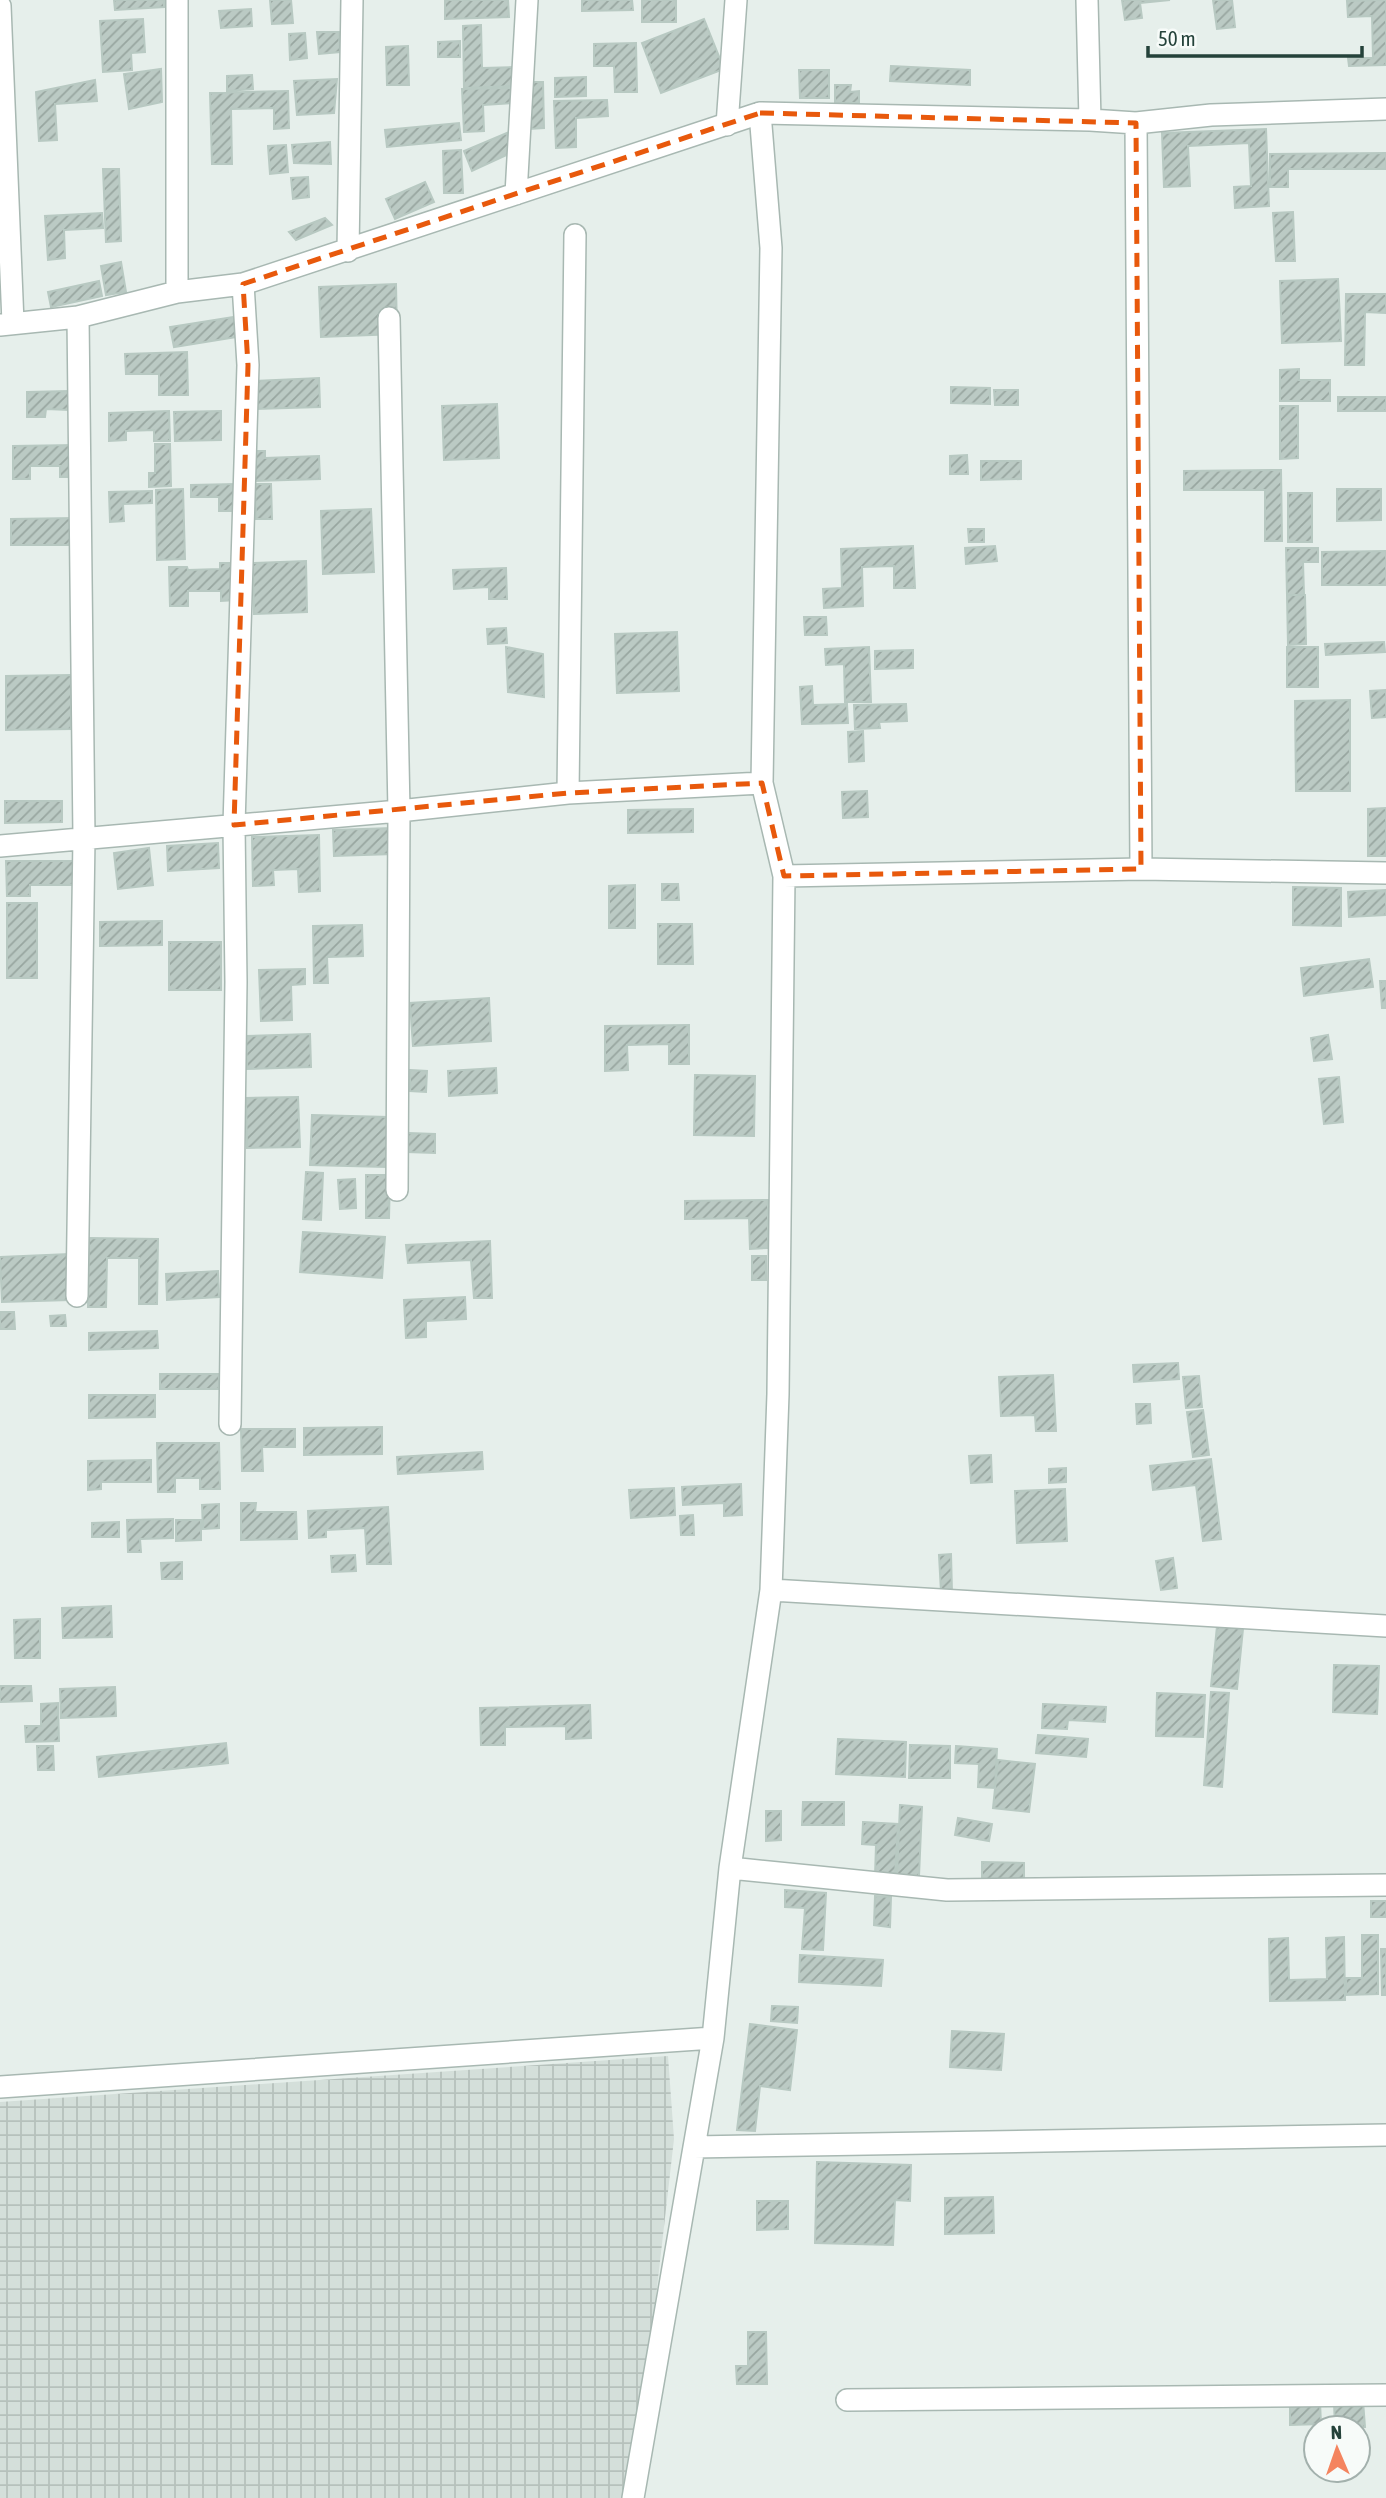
<svg xmlns="http://www.w3.org/2000/svg" width="1386" height="2498" viewBox="0 0 1386 2498" font-family="'Asap Condensed',sans-serif">
  <style>
    .industrial { fill: url(#industrial-grid) }
    .building { fill: url(#building-hatch); stroke: #b8c9c2; stroke-width: 2 }
    .lines { fill: none; stroke-linecap: round; stroke-linejoin: round }
    .minor-casing { stroke: #a8b8b2; stroke-width: 24 }
    .minor { stroke: #fff; stroke-width: 21 }
    .marked { fill: none; stroke: #e8590c; stroke-width: 5; stroke-dasharray: 14 9; stroke-linejoin: round }
  </style>
  <defs>
    <pattern id="industrial-grid" width="8" height="8" patternUnits="userSpaceOnUse" patternTransform="scale(1.75)"><rect width="8" height="8" fill="#d4dfda"/><path d="M0 4h8M4 0v8" fill="none" stroke="#b6c1bc"/></pattern>
    <pattern id="building-hatch" width="6" height="6" patternUnits="userSpaceOnUse" patternTransform="scale(1.75)"><rect width="6" height="6" fill="#bbcac4"/><path d="M-1 1l2-2M0 6l6-6M5 7l2-2" fill="none" stroke="#98a6a0"/></pattern>
  </defs>
  <rect width="100%" height="100%" fill="#e6efeb"/>
  <!-- industrial -->
  <path class="industrial" d="M668,2056L674,2139L633,2498H0V2102Z"/>
  <!-- building -->
  <path class="building" d="M114,0H164V7L115,10Z
    M270,0H291L293,23L272,24Z
    M445,0H508L509,17L445,19Z
    M582,0H632L633,10L582,11Z
    M642,0H676V22H642Z
    M1122,0H1170L1140,3L1142,18L1125,20Z
    M1213,0H1232L1235,27L1217,29Z
    M1386,0V65L1349,66L1348,58H1373L1372,16L1348,17L1347,1Z
    M251,9L252,26L221,28L219,11Z
    M143,19L145,52L131,53L132,70L103,72L100,21Z
    M704,19L724,69L661,93L642,43Z
    M481,25L482,68L515,67L516,86L464,88L463,26Z
    M317,32H339L340,52L319,54Z
    M305,33L307,58L290,60L289,34Z
    M460,41V57H438V42Z
    M636,43L637,92H615L614,66H594V44Z
    M408,46L409,85H387L386,47Z
    M891,66L970,70V85L890,81Z
    M161,69L162,102L129,109L124,74Z
    M799,70H829V98H800Z
    M252,75L253,89L227,91V76Z
    M586,77V96L555,97V78Z
    M337,79L334,113L297,115L294,81Z
    M95,80L97,101L55,104L57,140L39,141L36,92Z
    M530,82H543L544,128L529,129Z
    M835,85H851L850,92L859,91V103H835Z
    M515,88V103L483,105L484,131L464,132L462,89Z
    M288,91L289,128L274,129V108L231,109L232,164H212L210,93Z
    M607,100L608,116L576,118V147L556,148L554,101Z
    M459,123L461,140L387,147L385,130Z
    M1266,129L1269,206L1235,208L1234,187L1251,186L1249,143L1188,146L1190,186L1164,187L1162,133Z
    M507,133L511,153L472,171L464,151Z
    M330,142L331,164L294,163L292,145Z
    M286,145L288,172L270,174L268,146Z
    M461,150L463,193H444L443,151Z
    M1386,153V169H1288V187H1270V154Z
    M103,169H119L121,241L106,242Z
    M308,177L309,197L293,199L291,178Z
    M425,182L434,202L395,219L386,199Z
    M1293,212L1295,261H1276L1273,213Z
    M102,213L103,228L64,230L65,258L48,260L45,216Z
    M325,218L332,225L296,240L289,232Z
    M121,262L126,292L106,295L101,266Z
    M1338,279L1341,341L1282,343L1280,281Z
    M99,281L102,296L51,307L48,292Z
    M396,284L397,334L321,337L319,287Z
    M1346,294H1386V313L1365,312L1364,365H1345Z
    M234,317L237,337L174,347L170,327Z
    M187,352L188,395H159V374H126L125,354Z
    M1299,369V380H1330V401H1280V370Z
    M319,378L320,407L256,409L255,381Z
    M951,387L990,388V404L951,403Z
    M994,390H1018V405H995Z
    M69,391V410L46,409L45,417H27V392Z
    M1338,397H1386V411H1338Z
    M497,404L499,458L444,460L442,406Z
    M1280,406H1298V458L1280,459Z
    M169,411L170,441H154V430L126,431V440L109,441V413Z
    M221,411V440L175,441L174,412Z
    M155,444H170L171,486L149,487V473H155Z
    M76,445V477H60V466H30V479H13V446Z
    M254,451H265V458L319,456L320,479L255,481Z
    M967,455L968,474H950V456Z
    M981,461H1021V479L981,480Z
    M1281,470L1282,541H1265V490H1184V471Z
    M236,484L237,511H219V497H191V485Z
    M255,484H271L272,519H256Z
    M183,489L185,559L157,560L156,490Z
    M1337,489H1381V520L1337,521Z
    M152,491V503L123,504L124,521L110,522L109,492Z
    M1288,493H1312V542H1288Z
    M371,509L374,572L323,574L321,511Z
    M75,518V545H11V519Z
    M968,529H984V542H969Z
    M913,546L915,588H894V566L862,567L863,606L824,608L823,589L842,588L841,549Z
    M995,546L997,561L966,564L965,548Z
    M1286,548H1318V562H1303L1304,595H1287Z
    M1386,551V585H1322V552Z
    M306,561L307,612L254,614L253,563Z
    M220,563H235L236,600L221,601V591H188V606H170L169,567H187L188,570L220,569Z
    M506,568L507,599H489V587L454,589L453,570Z
    M1287,595H1305L1306,644L1288,645Z
    M804,617H826L827,635H805Z
    M506,628L507,643L488,644L487,629Z
    M677,632L679,691L617,693L615,634Z
    M1384,642L1385,652L1326,655L1325,644Z
    M506,647L543,654L544,697L508,692Z
    M869,647L871,702H845L844,664L826,665L825,649Z
    M1287,647H1318V687H1287Z
    M913,650V668L875,669V651Z
    M71,675V729L6,730V676Z
    M812,686L813,705L847,704L848,723L802,724L800,687Z
    M1386,690V717L1372,718L1370,691Z
    M1350,700V791H1296L1295,701Z
    M906,704L907,721L879,722L880,728L855,729L854,705Z
    M863,731L864,761L849,762L848,732Z
    M867,791L868,817L843,818L842,792Z
    M5,801H62V822L5,823Z
    M1386,808V856H1368V809Z
    M693,809V832L628,833V810Z
    M392,828L393,854L334,856L333,830Z
    M319,835L320,891L299,892L298,869L273,870L274,885L253,886L252,837Z
    M218,843L219,868L168,871L167,846Z
    M149,848L153,885L118,889L114,853Z
    M6,861H76V885H30V896H7Z
    M662,884H678L679,900H662Z
    M635,885V928H609V886Z
    M1293,887L1341,888V926L1293,925Z
    M1386,890V915L1349,917L1348,892Z
    M7,903H37V978H7Z
    M162,921V945L100,946V922Z
    M658,924H692L693,964H658Z
    M362,925L363,956L327,957L328,983H314L313,926Z
    M169,942H221V990H169Z
    M1369,959L1373,987L1304,996L1301,968Z
    M305,969V984L291,985L292,1020L261,1021L259,970Z
    M1380,981H1386V1008H1382Z
    M489,998L491,1041L413,1046L410,1003Z
    M689,1025V1064H669V1044L627,1045L628,1070L605,1071V1026Z
    M310,1034L311,1067L247,1069L246,1036Z
    M1328,1035L1332,1059L1314,1061L1311,1038Z
    M496,1068L497,1093L449,1096L448,1071Z
    M410,1070L427,1071L426,1092L410,1091Z
    M695,1075L755,1076L754,1136L694,1135Z
    M1339,1077L1343,1122L1324,1124L1319,1079Z
    M298,1097L300,1147L247,1148L246,1098Z
    M312,1115L388,1117L386,1167L310,1165Z
    M408,1133L435,1134V1153L407,1152Z
    M306,1172L323,1173L321,1220L303,1219Z
    M366,1175H390L389,1218H366Z
    M355,1179L356,1208L340,1209L338,1180Z
    M768,1200V1248L750,1249L749,1218L685,1219V1201Z
    M303,1232L385,1237L382,1278L300,1272Z
    M89,1238L158,1239L157,1304H139V1258H107L106,1307H88Z
    M490,1241L492,1298H474L471,1260L408,1263L406,1245Z
    M69,1254L70,1300L2,1302L0,1257Z
    M752,1256H766V1280H752Z
    M218,1271L219,1297L167,1300L166,1274Z
    M465,1297L466,1319L426,1321V1337L406,1338L404,1300Z
    M0,1312H14L15,1329H0Z
    M65,1315L66,1326H51L50,1316Z
    M157,1331L158,1348L89,1350V1333Z
    M1178,1363L1179,1379L1134,1382L1133,1365Z
    M160,1374H219V1389H160Z
    M1053,1375L1056,1431H1036L1035,1415L1001,1416L999,1377Z
    M1199,1376L1202,1407L1186,1408L1183,1377Z
    M89,1395H155V1417L89,1418Z
    M1136,1404H1150L1151,1423L1137,1424Z
    M1203,1410L1209,1455L1193,1457L1187,1412Z
    M382,1427V1454L304,1455V1428Z
    M241,1429H295V1447H262L263,1471H242Z
    M157,1443H219L220,1489H200V1478H175V1492H158Z
    M482,1452L483,1469L398,1474L397,1457Z
    M991,1455L992,1482L971,1483L969,1456Z
    M1211,1459L1221,1539L1203,1541L1196,1485L1153,1490L1150,1466Z
    M151,1460V1482H101V1489L88,1490V1461Z
    M1066,1468V1482L1049,1483V1469Z
    M741,1484L742,1515L724,1516V1503L683,1505L682,1487Z
    M674,1488L675,1515L631,1518L629,1490Z
    M1065,1489L1067,1541L1017,1543L1015,1491Z
    M241,1503H256L255,1512H296L297,1539L241,1540Z
    M219,1504V1528L203,1529L202,1505Z
    M388,1507L391,1564H367L365,1528L326,1530V1537L309,1538L308,1511Z
    M693,1515L694,1535H681L680,1516Z
    M173,1519V1538L140,1539L141,1552H128L127,1520Z
    M176,1520H201V1540L176,1541Z
    M119,1522V1537H92V1523Z
    M951,1554L952,1592H941L939,1555Z
    M355,1555L356,1571L332,1572L331,1556Z
    M1173,1558L1177,1588L1161,1590L1156,1561Z
    M182,1562V1579H162L161,1563Z
    M111,1606L112,1637L63,1638L62,1608Z
    M40,1619V1658H15L14,1620Z
    M1217,1626L1243,1629L1237,1689L1211,1686Z
    M1334,1665L1379,1666L1377,1714L1333,1712Z
    M0,1686H31L32,1701L0,1702Z
    M115,1687L116,1716L61,1718L60,1689Z
    M1211,1692L1229,1693L1222,1787L1204,1785Z
    M1157,1693L1205,1695L1203,1737L1156,1736Z
    M58,1703L59,1741L26,1742L25,1726H41V1704Z
    M1043,1704L1106,1707L1105,1722L1068,1720L1067,1729L1042,1728Z
    M590,1705L591,1738L566,1739V1726L505,1727V1745H481L480,1708Z
    M1038,1735L1088,1739L1086,1757L1036,1753Z
    M838,1739L906,1742L905,1777L836,1774Z
    M226,1743L228,1763L99,1777L97,1757Z
    M910,1745L950,1746V1778H909Z
    M37,1746H53L54,1770H38Z
    M956,1746L997,1749L995,1788L978,1787L979,1764L955,1763Z
    M998,1760L1035,1764L1029,1812L993,1808Z
    M803,1802H844V1825H802Z
    M900,1805L922,1807L919,1876L897,1875Z
    M766,1811H781V1840L766,1841Z
    M958,1818L992,1824L989,1841L955,1835Z
    M863,1822L898,1824L895,1876H875L876,1845L862,1844Z
    M982,1862L1024,1863V1883L982,1882Z
    M785,1890L826,1893L823,1950L802,1949L805,1908L785,1907Z
    M875,1896L891,1897L890,1927L874,1925Z
    M1371,1901H1386V1917H1371Z
    M1362,1935H1378V1994L1346,1995V1978H1362Z
    M1344,1937L1345,2000L1270,2001L1269,1939L1288,1938L1289,1980L1327,1979L1326,1938Z
    M1381,1949H1386V1995H1382Z
    M800,1955L883,1960L881,1986L799,1982Z
    M772,2006L798,2007L797,2023L771,2021Z
    M750,2024L797,2030L790,2090L760,2086L755,2131L737,2130Z
    M952,2031L1004,2034L1001,2070L950,2067Z
    M817,2162L911,2165L910,2201L895,2200L893,2245L815,2243Z
    M993,2197L994,2233L945,2234V2198Z
    M757,2201H788V2229L757,2230Z
    M748,2332H766L767,2384H737L736,2366H748Z
    M1363,2401L1365,2427L1335,2428L1334,2403Z
    M1290,2402H1320L1321,2424L1290,2425Z"/>
  <g class="lines">
    <defs>
      <path id="minor" d="M1087,0L1090,120
        M0,6L13,323
        M1136,123L1141,869
        M727,125L736,0
        M516,194L527,0
        M348,251L352,0
        M177,292V0
        M389,318L399,811L397,1190
        M0,325L78,317L177,292L243,284L760,113L1090,120L1136,123L1211,115L1386,109
        M568,793L575,235
        M0,846L399,811L568,793L762,783
        M784,876L1141,869L1386,873
        M77,1296L84,838L78,317
        M230,1424L236,982L234,825L248,365L243,284
        M771,1590L1386,1626
        M730,1868L947,1890L1386,1885
        M0,2087L713,2038
        M694,2147L1386,2135
        M847,2400L1386,2395
        M633,2498L713,2038L730,1868L771,1590L778,1394L784,876L762,783L771,248L760,113"/>
    </defs>
    <!-- minor casing -->
    <use href="#minor" class="minor-casing"/>
    <!-- minor -->
    <use href="#minor" class="minor"/>
  </g>
  <!-- marked area -->
  <path class="marked" d="M760,113L1136,123L1141,869L784,876L762,783L568,793L234,825L248,365L243,284Z"/>
  <!-- north arrow -->
  <g transform="translate(1337 2449) rotate(358)"><circle r="33" fill="#f7fbf9" stroke="#a3b1ad" stroke-width="2"/>
  <path d="M0-5L12 26L0 18L-12 26Z" fill="#f4845f"/>
  <text y="-10" font-size="19" font-weight="bold" text-anchor="middle" fill="#24423a">N</text>
  </g>
  <!-- scale -->
  <path d="M1148 46v10h214v-10" fill="none" stroke="#24423a" stroke-width="3.5"/>
  <text x="1158" y="46" font-size="21" fill="#24423a" stroke="#f7fbf9" stroke-width="5" paint-order="stroke">50 m</text>
</svg>
